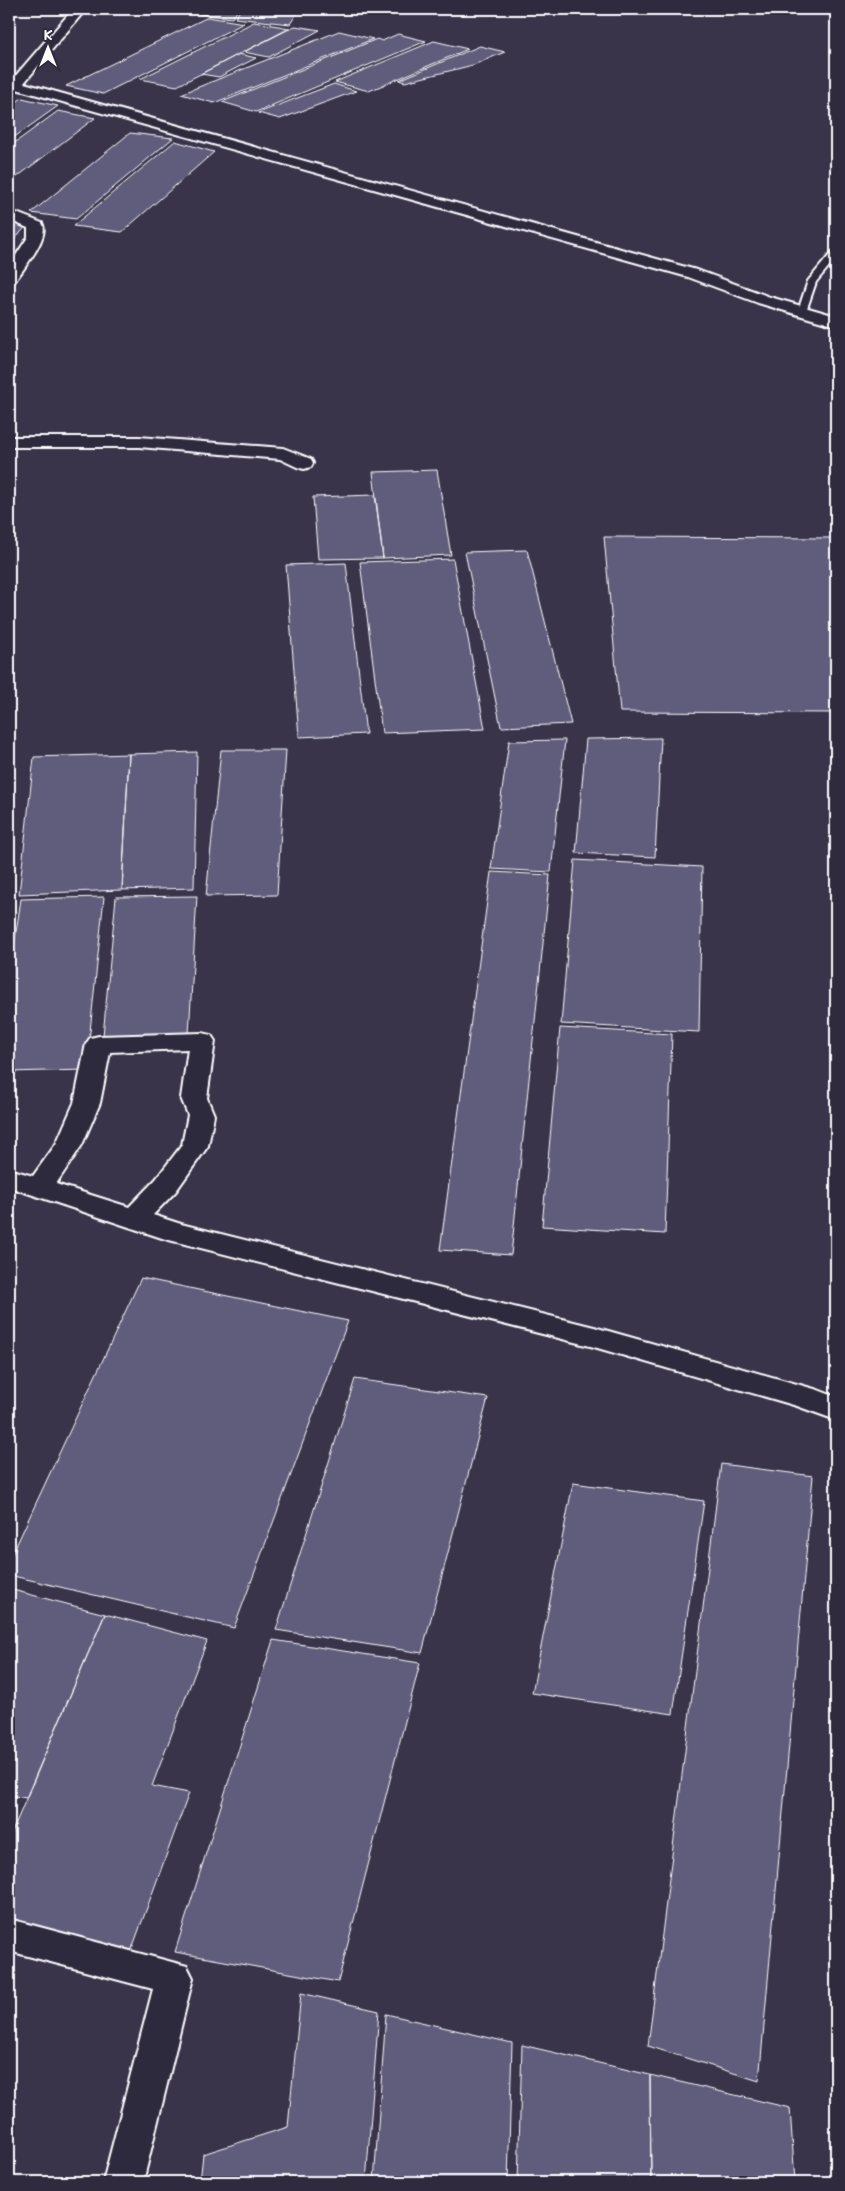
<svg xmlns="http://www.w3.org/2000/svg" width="845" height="2191" viewBox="0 0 845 2191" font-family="Mali,sans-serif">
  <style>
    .building { fill: #615d7b; stroke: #fff }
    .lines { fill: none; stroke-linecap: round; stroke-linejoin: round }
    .service-casing { stroke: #fff; stroke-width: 4 }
    .minor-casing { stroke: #fff; stroke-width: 4 }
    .service { fill: #2f2a3d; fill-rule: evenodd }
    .minor { fill: #2f2a3d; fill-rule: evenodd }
  </style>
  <rect width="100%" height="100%" fill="#393449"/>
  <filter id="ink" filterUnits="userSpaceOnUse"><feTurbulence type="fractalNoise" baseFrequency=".02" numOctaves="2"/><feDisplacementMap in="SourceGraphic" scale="10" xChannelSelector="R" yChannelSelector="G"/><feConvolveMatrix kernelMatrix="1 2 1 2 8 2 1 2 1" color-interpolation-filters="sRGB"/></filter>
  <g filter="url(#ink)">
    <!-- building -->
    <path class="building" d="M151,9H194L191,13Z
      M194,9H239L232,18L191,13Z
      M241,9H300L290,24L235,18Z
      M208,17L244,23L103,94L66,86Z
      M254,22L290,28L177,86L140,79Z
      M295,26L320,30L269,57L244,52Z
      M339,31L373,39L214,103L181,94Z
      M398,34L426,41L256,112L222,102L377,39L382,41Z
      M434,41L468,49L369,91L335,82Z
      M480,46L505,52L473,65L405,82L399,80Z
      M239,54L256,58L219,77L201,74Z
      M334,84L356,91L280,119L258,113Z
      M22,98L58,106L9,141V107Z
      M58,111L95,118L9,183V147Z
      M130,133L173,138L76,219L31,213Z
      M175,141L214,152L122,232L73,226Z
      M9,223L27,225L9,246Z
      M437,470L451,555L383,558L373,472Z
      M375,495L383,558L318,559L313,497Z
      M604,537L836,538V713L620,712Z
      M527,550L571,724L501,727L465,552Z
      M453,559L485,729L382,733L360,562Z
      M346,563L366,734L299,737L286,565Z
      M661,738L655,857L576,853L586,739Z
      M565,740L551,872L491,869L509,741Z
      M221,750H286L277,895L206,896Z
      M197,752L194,888L122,890L129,754Z
      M129,754L122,890L19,894L34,757Z
      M9,789L15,825H9Z
      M575,860L702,867L699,1032L561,1024Z
      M491,872L550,875L511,1255L440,1250Z
      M197,896L189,1034L103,1036L116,897Z
      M104,897L86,1070L9,1072V979L21,899Z
      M560,1028L672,1034L665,1234L542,1226Z
      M141,1278L348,1321L234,1628L9,1575V1561Z
      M355,1379L488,1398L422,1653L276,1630Z
      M721,1464L813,1476L759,2081L648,2046Z
      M573,1483L704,1501L673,1714L532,1693Z
      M9,1589L105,1614L26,1798L9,1795Z
      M105,1614L207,1641L152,1786L189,1793L129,1957L9,1931V1839Z
      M273,1640L420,1663L338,1982L175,1952Z
      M301,1993L379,2011L366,2182H200L203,2154L288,2127Z
      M386,2014L512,2043L508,2182H374Z
      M522,2045L650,2075L651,2182H518Z
      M650,2075L790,2108L795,2182H651Z"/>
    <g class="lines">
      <defs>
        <path id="service" d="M833,251H836V258L816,282L806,311L799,313L798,311L808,281Z"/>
        <path id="minor" d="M73,9H86L24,83L700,271L770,297L836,316V326L758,303L688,277L9,87V79L12,80Z
          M9,210L42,223C51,236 23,269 15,281L9,283V266L28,237V228L9,220Z
          M9,437H139L283,448L311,459L313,463L311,467L304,469L297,467L280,459L139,447H9Z
          M202,1033L211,1035L215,1041L207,1098L214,1115L208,1146L176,1191L153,1215L181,1224L594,1327L818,1390L836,1397V1420L797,1406L594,1347L165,1239L9,1187V1169L33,1176L56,1144L74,1103L86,1044L90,1038L99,1036ZM188,1049L181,1098L188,1115L182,1145L156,1179L129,1207L56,1184L82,1145L100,1103L110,1052Z
          M9,1919L187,1966L193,1978L143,2182H103L153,1989L9,1951Z"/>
      </defs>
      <!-- service casing -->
      <use href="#service" class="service-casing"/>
      <!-- minor casing -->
      <use href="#minor" class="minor-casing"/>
      <!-- service -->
      <use href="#service" class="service"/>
      <!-- minor -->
      <use href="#minor" class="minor"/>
    </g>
  </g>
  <!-- margin -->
  <rect width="845" height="2191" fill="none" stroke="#2f2a3d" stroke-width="30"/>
  <rect x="15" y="15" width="815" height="2161" fill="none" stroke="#fff" stroke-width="2" filter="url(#ink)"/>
  <!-- north arrow -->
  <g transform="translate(48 48)" stroke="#2f2a3d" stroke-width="4" paint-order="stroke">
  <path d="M0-4L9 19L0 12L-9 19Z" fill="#ffffff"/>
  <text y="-8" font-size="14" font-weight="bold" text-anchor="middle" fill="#ffffff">K</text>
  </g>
</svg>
